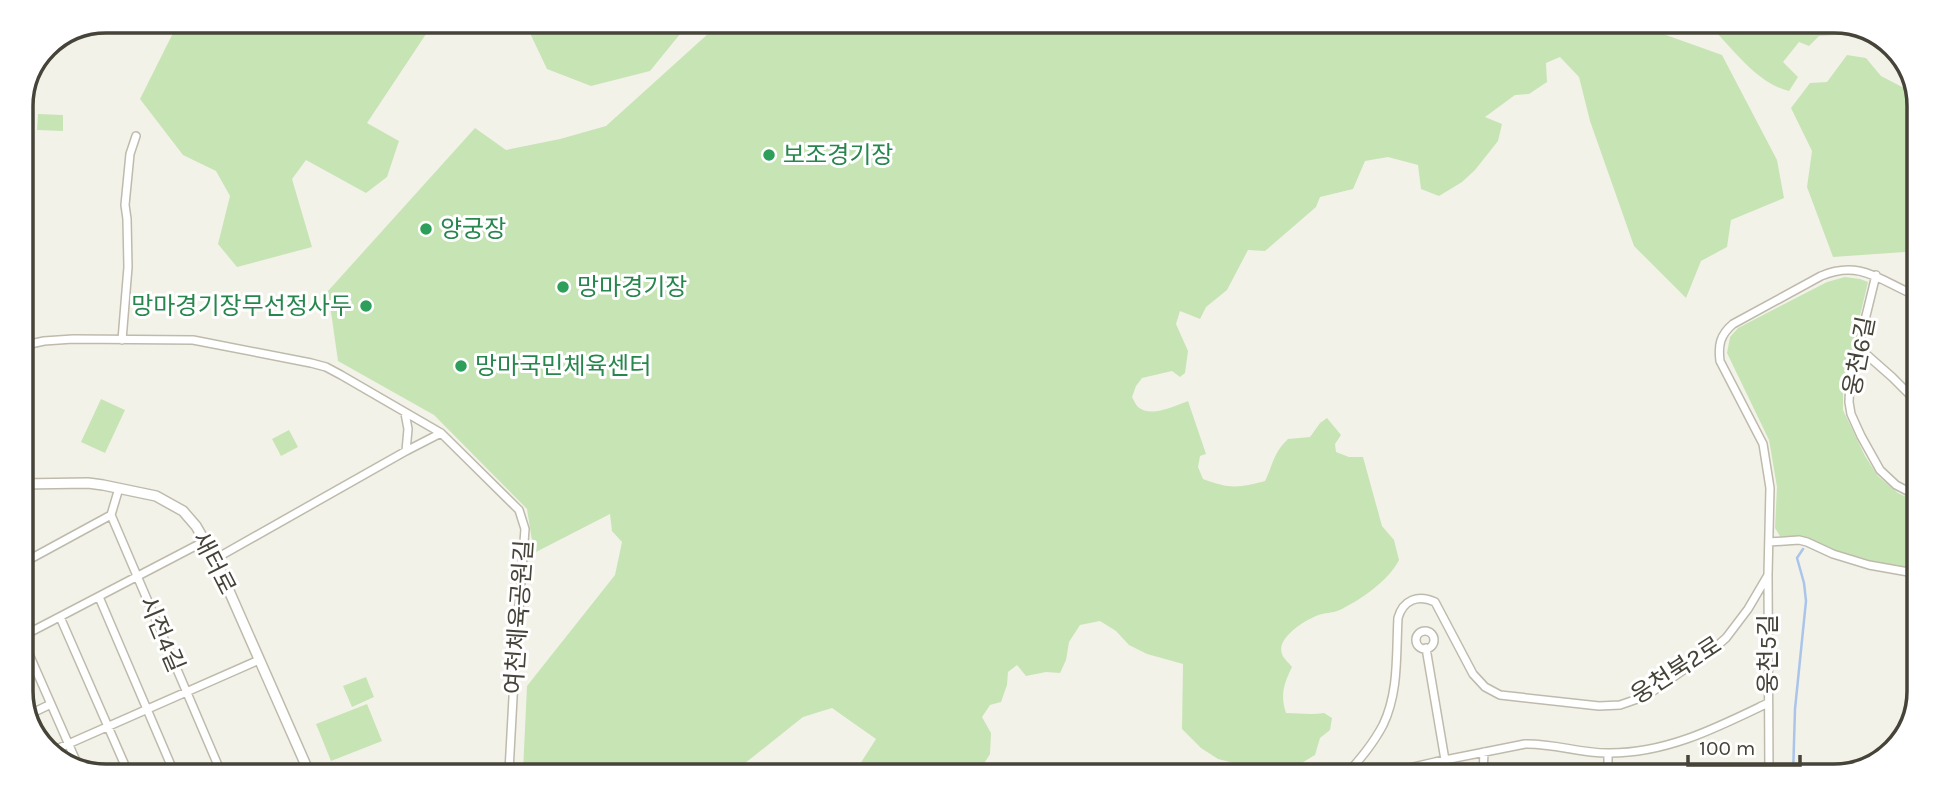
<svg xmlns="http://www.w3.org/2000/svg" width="1940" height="797" viewBox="0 0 1940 797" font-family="Karla,'Noto Sans KR',sans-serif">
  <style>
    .green { fill: #c7e4b5 }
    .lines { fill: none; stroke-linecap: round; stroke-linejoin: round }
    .stream { stroke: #abc5ea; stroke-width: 2.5 }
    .minor-casing { stroke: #bebbac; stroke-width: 10 }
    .tertiary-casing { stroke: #bebbac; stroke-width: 12 }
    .minor { stroke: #fff; stroke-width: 7 }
    .tertiary { stroke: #fff; stroke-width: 9 }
    .leisure-dot { fill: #2e9e5b; stroke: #fff; stroke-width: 2.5 }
    .labels { text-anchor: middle; stroke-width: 6; stroke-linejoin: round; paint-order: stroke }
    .leisure-label { font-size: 24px; fill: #27864d; stroke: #fff; text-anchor: start }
    .street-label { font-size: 24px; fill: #464338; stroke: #fff }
    .rim { fill: none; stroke: #464338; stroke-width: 3.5 }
  </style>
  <rect width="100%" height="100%" fill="#f3f2e9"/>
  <!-- green -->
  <path class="green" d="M179,21L434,22L367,123L399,141L387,177L366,193L306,160L292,179L312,247L237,267L218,244L230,196L216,171L183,155L140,99Z
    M531,23H689L650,71L591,86L547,69L528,29Z
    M720,23L1653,27L1652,30L1722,55L1777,160L1784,198L1731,220L1727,247L1701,261L1686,298L1634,246L1590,121L1579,77L1560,57L1546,63L1547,82L1529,94L1515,95L1485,117L1502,124L1498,141L1475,170L1462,182L1439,196L1421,189L1418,165L1388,157L1365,161L1353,189L1320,197L1316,207L1265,251L1248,250L1227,290L1206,307L1200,319L1180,311L1176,324L1188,351L1185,373L1180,377L1172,371L1142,378L1136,386L1132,397C1134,400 1135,404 1138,407C1151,418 1175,406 1188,401L1206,454L1200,456L1198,467L1203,479C1229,489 1239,488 1265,481C1273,464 1274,452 1288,439L1310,437L1320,423L1327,418L1341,435L1335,444L1336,452L1349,457H1363L1382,526L1394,540L1399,560C1388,581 1363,598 1342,609C1332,614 1325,612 1316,616C1304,621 1276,638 1282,654C1283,658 1289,663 1292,667C1284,683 1280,695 1286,713C1299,713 1311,715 1324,713L1332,718L1330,730L1320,738L1315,755L1300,764L1296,773L1293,774H1249L1238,764L1218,759L1201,748L1182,729L1183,664L1147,654L1129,645L1116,631L1100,621L1080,625L1069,642L1066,660L1060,673L1046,672L1026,676L1017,665L1008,672L1007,685L1001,702L990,705L982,717L991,733L990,754L978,773H887L885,765L881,773L848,772L860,764L876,739L832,708L803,717L734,772L523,771L527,686L615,575L622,542L612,531L610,514L534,553L527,509L434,415L338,361L328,291L475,128L506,150L560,139L606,126Z
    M1718,27H1866L1895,50L1891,54L1855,34L1819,36L1809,46L1799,42L1783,62L1798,77L1789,91C1759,84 1736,53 1715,31Z
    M1847,55L1866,58L1881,76L1906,89L1913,85L1919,100L1917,235L1905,252L1833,257L1807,187L1812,151L1791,108L1810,83L1827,82Z
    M38,114L63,115V131L37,130Z
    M1845,277L1860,279L1868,282L1843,387V410L1865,456L1878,476L1898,493L1915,501L1914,570L1883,566L1781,538L1775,528L1777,487L1769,440L1727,353L1730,337L1738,328L1827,282Z
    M101,399L125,410L105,453L81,442Z
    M289,430L298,447L281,456L272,439Z
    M366,677L374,697L352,707L343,686Z
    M367,704L382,741L331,761L316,724Z"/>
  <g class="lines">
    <!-- stream -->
    <path class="stream" d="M1793,776L1795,709L1806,601L1804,583L1797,558L1803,549"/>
    <defs>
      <path id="minor" d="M1876,275L1850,381L1849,402L1851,414L1861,436L1880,470L1896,485L1915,495
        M122,340L128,267L127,219L125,205L130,154L136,136
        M21,346L44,341L73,339L193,340L311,363L326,367L341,375L441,433L519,510L525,529L515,661L509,771
        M1859,348L1892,377L1916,401
        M405,413L408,429L406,451
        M111,515L220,770
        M1769,542L1799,540L1807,542L1833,554L1869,565L1914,573
        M215,559L406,451L441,433
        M21,564L111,515L119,488
        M1768,577L1769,776
        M99,597L173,770
        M60,617L127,770
        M1416 640a9 9 0 1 1 18 0a9 9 0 1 1-18 0Z
        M21,636L80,770
        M21,637L205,541
        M1426,648L1445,760
        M28,715L51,704
        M50,752L259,660
        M1347,774C1360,759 1373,744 1383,725C1399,692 1396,654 1398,618C1403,600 1418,594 1435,602L1473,674L1485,687L1500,695L1599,706L1620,705L1646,696L1711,651L1726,638L1748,609L1768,575L1770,488L1763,444L1720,361C1718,345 1720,335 1733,324L1821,276C1861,259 1882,282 1917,296
        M1383,774L1435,762L1525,744C1554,743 1582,754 1610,753C1668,753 1718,727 1768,703
        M1483,775L1484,752
        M1608,775V753"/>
      <path id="tertiary" d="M21,484L88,483L103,485L156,496L183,511L196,526L215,559L308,770"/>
    </defs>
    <!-- minor casing -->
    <use href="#minor" class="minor-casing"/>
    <!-- tertiary casing -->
    <use href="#tertiary" class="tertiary-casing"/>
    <!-- minor -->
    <use href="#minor" class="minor"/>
    <!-- tertiary -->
    <use href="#tertiary" class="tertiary"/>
  </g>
  <!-- markers -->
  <g class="leisure-dot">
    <circle cx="769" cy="155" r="7"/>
    <circle cx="426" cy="229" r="7"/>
    <circle cx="563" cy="287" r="7"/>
    <circle cx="366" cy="306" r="7"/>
    <circle cx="461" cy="366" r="7"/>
  </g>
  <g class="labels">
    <!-- leisure labels -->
    <g class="leisure-label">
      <text x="783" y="163">보조경기장</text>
      <text x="440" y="237">양궁장</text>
      <text x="577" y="295">망마경기장</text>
      <text x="352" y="314" text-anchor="end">망마경기장무선정사두</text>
      <text x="475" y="374">망마국민체육센터</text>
    </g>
    <!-- street labels -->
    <g class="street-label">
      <text transform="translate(1859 356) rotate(-79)" y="8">웅천6길</text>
      <text transform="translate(214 563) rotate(63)" y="8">새터로</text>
      <text transform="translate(519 617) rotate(-86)" y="8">여천체육공원길</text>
      <text transform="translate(162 634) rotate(67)" y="8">시전4길</text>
      <text transform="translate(1768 654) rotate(-90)" y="8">웅천5길</text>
      <text transform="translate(1676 670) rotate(-33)" y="8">웅천북2로</text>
    </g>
  </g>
  <!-- crop -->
  <path d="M0 0H1940V797H0ZM106 33H1834A73 73 0 0 1 1907 106V691A73 73 0 0 1 1834 764H106A73 73 0 0 1 33 691V106A73 73 0 0 1 106 33Z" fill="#fff" fill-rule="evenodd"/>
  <path class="rim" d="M106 33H1834A73 73 0 0 1 1907 106V691A73 73 0 0 1 1834 764H106A73 73 0 0 1 33 691V106A73 73 0 0 1 106 33Z"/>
  <!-- scale -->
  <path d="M1688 755v10h112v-10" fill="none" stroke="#464338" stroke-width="3.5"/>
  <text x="1699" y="755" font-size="21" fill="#464338" stroke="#ffffff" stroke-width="5" paint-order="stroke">100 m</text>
</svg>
